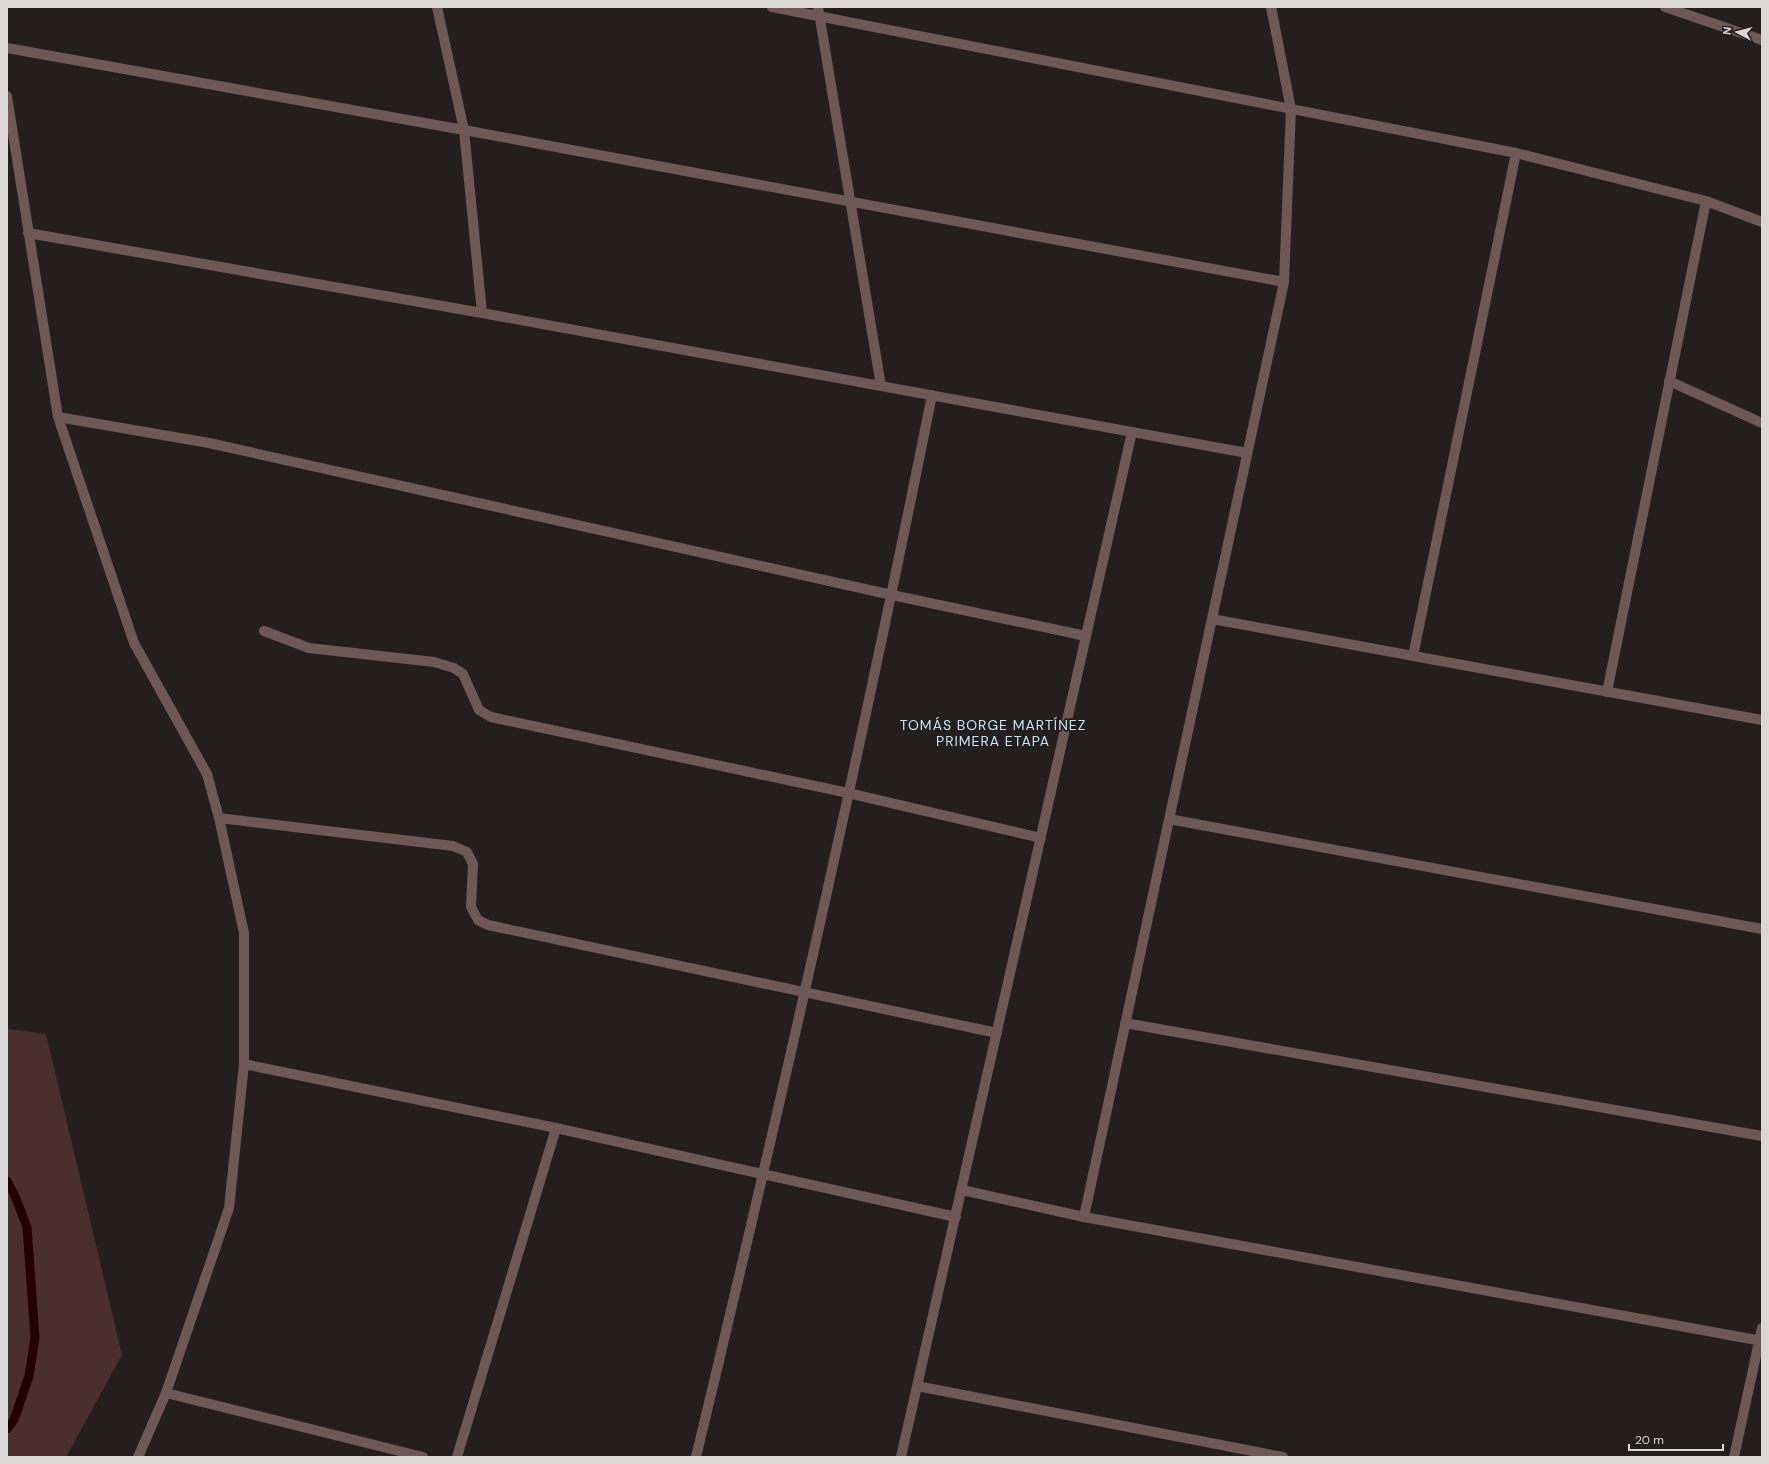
<svg xmlns="http://www.w3.org/2000/svg" width="1769" height="1464" viewBox="0 0 1769 1464" font-family="'DM Sans',sans-serif">
  <style>
    .green { fill: #4b2f2c }
    .lines { fill: none; stroke-linecap: round; stroke-linejoin: round }
    .stream { stroke: #240001; stroke-width: 9 }
    .minor { stroke: #6e5754; stroke-width: 10 }
    .labels { text-anchor: middle; stroke-width: 3.5; stroke-linejoin: round; paint-order: stroke }
    .quarter-label { font-size: 14px; letter-spacing: 1px; fill: #c7e4f7; stroke: #241f1e }
  </style>
  <rect width="100%" height="100%" fill="#241f1e"/>
  <!-- green -->
  <path class="green" d="M7,1029L46,1034L122,1355L66,1457H7Z"/>
  <g class="lines">
    <!-- stream -->
    <path class="stream" d="M7,1181L15,1196L27,1227L35,1338L29,1376L14,1420L7,1429"/>
    <!-- minor -->
    <path class="minor" d="M437,7L464,130L482,313
      M772,7L1516,153L1706,201L1762,222
      M818,7L881,386
      M1665,7L1762,40
      M7,48L464,130L1284,282
      M7,96L58,417L134,643L207,774L219,818L244,933V1064L229,1208L166,1393L138,1457
      M28,233L482,313L1247,453
      M1669,381L1762,423
      M58,417L209,443L892,595L1086,636
      M1212,619L1762,720
      M264,631L309,648L434,662L454,668L463,674L479,710L491,717L848,793L1041,838
      M1413,656L1516,153
      M1607,692L1706,201
      M219,818L453,846L467,852L473,864L471,907L478,920L488,925L997,1033
      M1169,819L1762,929
      M1125,1023L1762,1136
      M244,1064L556,1128L956,1217
      M962,1190L1084,1217L1762,1341
      M1084,1217L1284,282L1291,109L1271,7
      M917,1386L1283,1457
      M166,1393L423,1457
      M457,1457L556,1128
      M696,1457C781,1104 861,751 932,395
      M901,1457L1132,432
      M1734,1457L1762,1328"/>
  </g>
  <g class="labels">
    <!-- quarter labels -->
    <g class="quarter-label">
      <text x="993" y="730">TOMÁS BORGE MARTÍNEZ<tspan x="993" dy="16">PRIMERA ETAPA</tspan></text>
    </g>
  </g>
  <!-- border -->
  <rect width="1769" height="1464" fill="none" stroke="#dad7d7" stroke-width="16"/>
  <!-- north arrow -->
  <g transform="translate(1737 32) rotate(277)" stroke="#241f1e" stroke-width="3" paint-order="stroke">
  <path d="M0-3L7 15L0 10L-7 15Z" fill="#dad7d7"/>
  <text y="-6" font-size="11" font-weight="bold" text-anchor="middle" fill="#dad7d7">N</text>
  </g>
  <!-- scale -->
  <path d="M1629 1444v6h94v-6" fill="none" stroke="#dad7d7" stroke-width="2"/>
  <text x="1635" y="1444" font-size="12" fill="#dad7d7" stroke="#241f1e" stroke-width="3" paint-order="stroke">20 m</text>
</svg>
